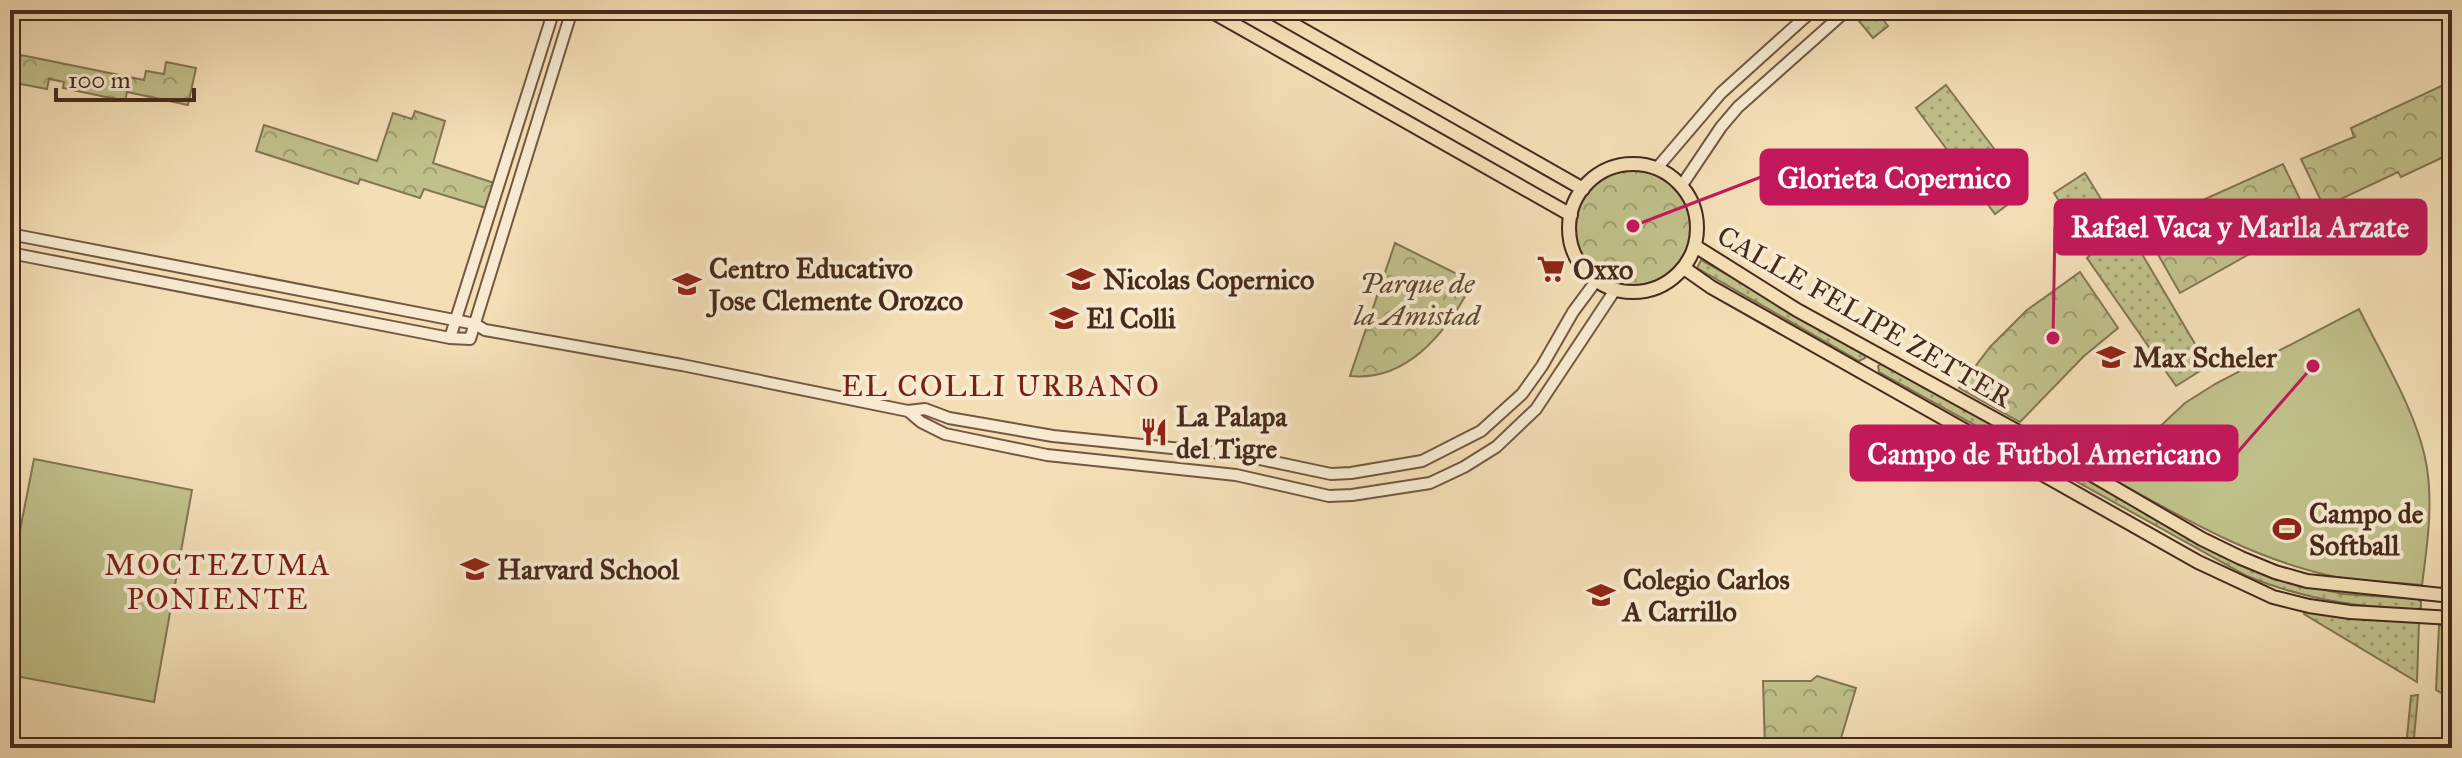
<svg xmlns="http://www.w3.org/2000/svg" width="2462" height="758" viewBox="0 0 2462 758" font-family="'IM FELL Great Primer',serif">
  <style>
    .park { fill: url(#park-crowns); stroke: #847553; stroke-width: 2 }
    .garden { fill: url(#garden-dots); stroke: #847553; stroke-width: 2 }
    .pitch { fill: #c0c08a; stroke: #847553; stroke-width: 2 }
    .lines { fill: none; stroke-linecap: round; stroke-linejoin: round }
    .minor-casing { stroke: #735742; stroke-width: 14 }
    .major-casing { stroke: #482a1c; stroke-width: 16 }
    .minor { stroke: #f7ead0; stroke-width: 10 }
    .major { stroke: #f3deb6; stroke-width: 12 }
    .labels { text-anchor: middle; stroke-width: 8; stroke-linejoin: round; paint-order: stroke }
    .poi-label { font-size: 28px; font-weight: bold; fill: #482a1c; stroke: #f7ead0; text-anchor: start }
    .park-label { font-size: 28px; font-style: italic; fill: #604832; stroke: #f7ead0 }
    .street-label { font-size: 28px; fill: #482a1c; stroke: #f7ead0 }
    .neighbourhood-label { font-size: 30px; letter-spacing: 2px; fill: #7a1f14; stroke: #f7ead0 }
    .leader { fill: none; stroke: #c2185b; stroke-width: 3 }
    .callout-dot { fill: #c2185b; stroke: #f7ead0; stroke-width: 3 }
    .callout { fill: #c2185b; stroke: #c2185b; stroke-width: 3 }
    .callout-label { font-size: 30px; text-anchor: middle; font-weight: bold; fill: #fff }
  </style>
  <defs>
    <pattern id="park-crowns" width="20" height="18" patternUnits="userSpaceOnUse" patternTransform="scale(2)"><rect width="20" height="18" fill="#c0c08a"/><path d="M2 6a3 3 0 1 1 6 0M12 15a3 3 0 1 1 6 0" fill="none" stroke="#9e9c70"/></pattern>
    <pattern id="garden-dots" width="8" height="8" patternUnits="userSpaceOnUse" patternTransform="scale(2)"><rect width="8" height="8" fill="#c0c08a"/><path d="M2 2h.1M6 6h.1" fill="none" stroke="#9e9c70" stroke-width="1.8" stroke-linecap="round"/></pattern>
  </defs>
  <rect width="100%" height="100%" fill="#f3deb6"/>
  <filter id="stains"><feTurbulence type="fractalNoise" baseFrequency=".0025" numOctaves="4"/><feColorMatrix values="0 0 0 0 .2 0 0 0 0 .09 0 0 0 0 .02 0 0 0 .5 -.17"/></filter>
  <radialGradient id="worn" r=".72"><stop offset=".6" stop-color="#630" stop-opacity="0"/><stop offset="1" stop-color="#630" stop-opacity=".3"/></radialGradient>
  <!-- park -->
  <path class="park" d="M21,55L144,80L146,71L164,74L166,62L196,68L188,105L127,92L125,101L63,88L64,82L49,79L47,89L10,82V62L19,63Z
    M2452,81V153L2401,177L2398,172L2324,207L2301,159L2354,137L2351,128Z
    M415,111L445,121L433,163L494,183L486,208L424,189L420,198L360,179L358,184L256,151L264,125L377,161L393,113L412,119Z
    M2283,164L2310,220L2180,293L2144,230L2174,213Z
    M1576 228a57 57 0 1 1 114 0a57 57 0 1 1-114 0Z
    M1395,243L1473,282C1449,328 1409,382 1350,376Z
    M2080,272L2118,328L2084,356L2020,422L1959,388L1990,347L2027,310Z
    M1817,676L1856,688L1838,748H1765L1763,681H1811Z"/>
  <!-- garden -->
  <path class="garden" d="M1871,10H1876L1888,26L1873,38L1858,20Z
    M1946,85L2026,191L1995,214L1916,108Z
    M2085,173L2123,235L2129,232L2208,366L2176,386L2087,258L2092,253L2054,193Z
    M1701,260L1864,352L1865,358L1859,361L1697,268Z
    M1883,363L2214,549L2298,584L2343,594L2418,599L2421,602V607L2417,610C2357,607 2302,599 2247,576L1879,372L1878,366Z
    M2306,609L2419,622L2417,682L2304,614Z
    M2439,625L2446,626L2445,654L2452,659V699L2436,690Z
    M2418,695L2413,748H2406L2411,696Z"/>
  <!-- pitch -->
  <path class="pitch" d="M2359,309C2382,356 2419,416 2427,468C2433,507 2427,546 2422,585C2394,582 2364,582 2336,577C2251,559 2182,517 2107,476L2185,403L2215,384Z
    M34,459L192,490L154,702L10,675V581Z"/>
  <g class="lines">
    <defs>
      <path id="minor" d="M1826,10L1834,20
        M1657,168L1721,93L1813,10
        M1682,185L1721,127L1738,107L1847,10
        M10,234L475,324L485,330L682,365L908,411L925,409L949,418L1053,436L1241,455L1331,474L1351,473L1422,461L1481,431L1522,394L1542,366L1573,312L1596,281
        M10,253L450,338L470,339
        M450,338L554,10
        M470,339L572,10
        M908,411L921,422L945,434L1047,455L1236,475L1329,496L1352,495L1430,483L1464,467L1496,447L1536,409L1615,290"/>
      <path id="major" d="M1209,10L1571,215
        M1268,10L1583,189
        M1569 228a64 64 0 1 1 128 0a64 64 0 1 1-128 0Z
        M1695,246L1797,310L2015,430L2202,539L2241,558L2275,572L2307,581L2452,596
        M1684,268L1711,287L2198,562L2273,597L2309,606L2350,612L2452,618"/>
    </defs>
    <!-- minor casing -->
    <use href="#minor" class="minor-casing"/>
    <!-- major casing -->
    <use href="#major" class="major-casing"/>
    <!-- minor -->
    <use href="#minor" class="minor"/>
    <!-- major -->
    <use href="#major" class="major"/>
  </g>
  <!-- icons -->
  <defs>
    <symbol id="supermarket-bare" viewBox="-9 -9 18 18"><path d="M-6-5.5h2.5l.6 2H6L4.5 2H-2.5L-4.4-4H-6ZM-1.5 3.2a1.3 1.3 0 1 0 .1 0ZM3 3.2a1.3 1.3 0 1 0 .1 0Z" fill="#8f2418" stroke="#f7ead0" stroke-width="2.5" paint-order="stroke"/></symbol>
    <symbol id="school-bare" viewBox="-9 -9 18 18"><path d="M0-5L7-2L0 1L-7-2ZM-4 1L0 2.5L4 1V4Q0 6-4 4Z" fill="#8f2418" stroke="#f7ead0" stroke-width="2.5" paint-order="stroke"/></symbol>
    <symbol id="restaurant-bare" viewBox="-9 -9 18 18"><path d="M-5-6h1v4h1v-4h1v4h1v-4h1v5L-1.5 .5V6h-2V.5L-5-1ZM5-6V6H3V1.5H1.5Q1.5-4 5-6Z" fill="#8f2418" stroke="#f7ead0" stroke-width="2.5" paint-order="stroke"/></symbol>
    <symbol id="stadium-bare" viewBox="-9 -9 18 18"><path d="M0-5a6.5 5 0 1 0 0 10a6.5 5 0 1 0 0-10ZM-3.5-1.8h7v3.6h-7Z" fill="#8f2418" stroke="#f7ead0" stroke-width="2.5" paint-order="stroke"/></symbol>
  </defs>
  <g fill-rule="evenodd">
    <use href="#supermarket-bare" x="1531" y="249" width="40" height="40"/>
    <use href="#school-bare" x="1061" y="259" width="40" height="40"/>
    <use href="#school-bare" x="667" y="264" width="40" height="40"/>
    <use href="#school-bare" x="1044" y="298" width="40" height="40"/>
    <use href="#school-bare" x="2091" y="337" width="40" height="40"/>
    <use href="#restaurant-bare" x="1134" y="412" width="40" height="40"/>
    <use href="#stadium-bare" x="2267" y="509" width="40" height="40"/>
    <use href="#school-bare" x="455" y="549" width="40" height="40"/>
    <use href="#school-bare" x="1581" y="575" width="40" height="40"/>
  </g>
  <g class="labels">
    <!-- poi labels -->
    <g class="poi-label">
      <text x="709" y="278">Centro Educativo<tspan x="709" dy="32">Jose Clemente Orozco</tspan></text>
      <text x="1573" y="279">Oxxo</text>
      <text x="1103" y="289">Nicolas Copernico</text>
      <text x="1086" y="328">El Colli</text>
      <text x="2133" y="367">Max Scheler</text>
      <text x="1176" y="426">La Palapa<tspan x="1176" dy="32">del Tigre</tspan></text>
      <text x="2309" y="523">Campo de<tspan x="2309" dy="32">Softball</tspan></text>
      <text x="497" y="579">Harvard School</text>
      <text x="1623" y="589">Colegio Carlos<tspan x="1623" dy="32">A Carrillo</tspan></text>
    </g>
    <!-- park labels -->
    <g class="park-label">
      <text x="1417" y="293">Parque de<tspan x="1417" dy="32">la Amistad</tspan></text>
    </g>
    <!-- street labels -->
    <g class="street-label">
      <text transform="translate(1865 316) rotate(30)" y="10">CALLE FELIPE ZETTER</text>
    </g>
    <!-- neighbourhood labels -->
    <g class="neighbourhood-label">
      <text x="1001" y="396">EL COLLI URBANO</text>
      <text x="218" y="575">MOCTEZUMA<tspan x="218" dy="34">PONIENTE</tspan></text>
    </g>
  </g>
  <!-- callouts -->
  <path class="leader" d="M1633 226L1761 177M2053 338L2055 227M2313 366L2237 453"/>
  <g class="callout-dot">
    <circle cx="1633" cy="226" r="8"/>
    <circle cx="2053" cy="338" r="8"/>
    <circle cx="2313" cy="366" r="8"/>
  </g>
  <g class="callout">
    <rect x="1761" y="150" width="266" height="54" rx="8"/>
    <rect x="2055" y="200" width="371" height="54" rx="8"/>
    <rect x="1851" y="426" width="386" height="54" rx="8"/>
  </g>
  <g class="callout-label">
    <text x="1894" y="188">Glorieta Copernico</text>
    <text x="2240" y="237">Rafael Vaca y Marlla Arzate</text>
    <text x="2044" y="464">Campo de Futbol Americano</text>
  </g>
  <!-- margin -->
  <rect width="2462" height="758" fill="none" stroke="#f3deb6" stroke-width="40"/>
  <rect x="12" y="12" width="2438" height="734" fill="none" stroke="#482a1c" stroke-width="4"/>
  <rect x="20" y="20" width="2422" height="718" fill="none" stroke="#482a1c" stroke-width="2"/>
  <!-- scale -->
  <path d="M56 88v12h138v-12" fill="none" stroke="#482a1c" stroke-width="4"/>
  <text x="68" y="88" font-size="24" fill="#482a1c" stroke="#f7ead0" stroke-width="6" paint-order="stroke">100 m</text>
  <rect width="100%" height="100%" filter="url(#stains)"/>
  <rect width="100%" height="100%" fill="url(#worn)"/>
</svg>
